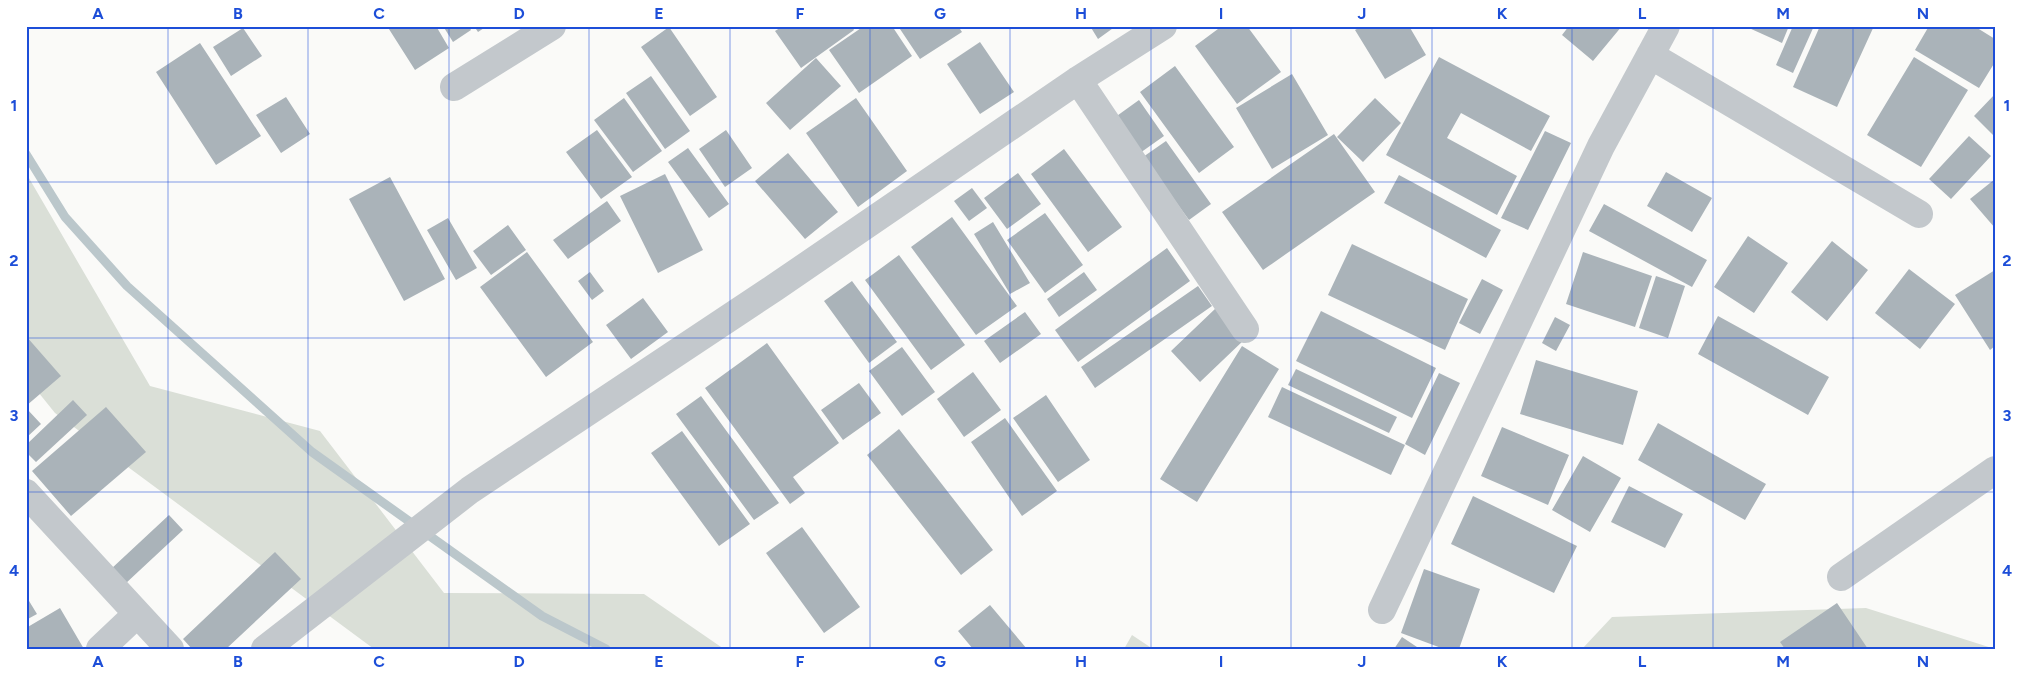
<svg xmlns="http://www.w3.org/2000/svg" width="2021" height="675" viewBox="0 0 2021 675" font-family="Figtree,sans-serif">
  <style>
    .green { fill: #dadfd7 }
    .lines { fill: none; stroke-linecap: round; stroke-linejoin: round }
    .stream { stroke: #bbc7cb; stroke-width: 9 }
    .building { fill: #aab3b9 }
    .minor { stroke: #c3c8cc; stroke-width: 28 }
    .grid { fill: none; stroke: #1d4ed8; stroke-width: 1; stroke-opacity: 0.55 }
    .neatline { fill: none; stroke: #1d4ed8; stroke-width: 2 }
    .grid-label { font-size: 16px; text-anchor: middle; font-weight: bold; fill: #1d4ed8 }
  </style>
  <rect width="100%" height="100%" fill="#fafaf8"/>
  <!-- green -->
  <path class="green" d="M26,173L150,386L320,431L444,593L644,594L724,649H374L55,413L26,377Z
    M1866,608L1995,649H1582L1612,617Z
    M1132,635L1153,649H1124Z"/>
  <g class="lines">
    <!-- stream -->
    <path class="stream" d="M26,154L65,217L127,286L312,452L542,616L606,649"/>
  </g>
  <!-- building -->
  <path class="building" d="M387,26H436L449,48L415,70Z
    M443,26H469L471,30L453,42Z
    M474,26H487L478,32Z
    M783,26H852L854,30L801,68L775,31Z
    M864,26H892L912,56L859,93L829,50Z
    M898,26H958L962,32L920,59Z
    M1090,26H1116L1098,39Z
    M1222,26H1247L1281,72L1237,104L1195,46Z
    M1362,26H1409L1426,55L1385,79L1355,30Z
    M1569,26H1622L1593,61L1562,35Z
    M1750,26H1789L1782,43L1749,28Z
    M1793,26H1814L1793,73L1776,65Z
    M1820,26H1874L1837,107L1793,87Z
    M1929,26H1974L1995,39V62L1979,88L1915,50Z
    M669,27L717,97L690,116L641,47Z
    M243,28L262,56L231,76L213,47Z
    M980,42L1014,92L980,114L947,64Z
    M200,43L261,136L216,165L156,72Z
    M1439,57L1550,116L1531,151L1461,113L1447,138L1517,176L1497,215L1386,155Z
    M1914,57L1968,90L1921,167L1867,135Z
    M816,58L841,86L790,130L766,103Z
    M1175,66L1234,147L1199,173L1140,92Z
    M1292,74L1328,135L1272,169L1236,108Z
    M651,76L690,131L665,149L626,93Z
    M1995,94V137L1974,116Z
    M286,97L310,134L281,153L256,115Z
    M624,98L662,151L633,172L594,120Z
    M856,98L907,171L858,207L806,133Z
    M1375,98L1401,123L1363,162L1337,137Z
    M1139,100L1164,136L1140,153L1114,118Z
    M597,130L632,177L601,199L566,152Z
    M726,130L752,168L725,187L699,149Z
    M1545,131L1571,143L1528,230L1501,218Z
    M1334,134L1375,192L1263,270L1222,212Z
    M1969,136L1991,156L1951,199L1929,179Z
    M1166,141L1211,204L1189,220L1143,157Z
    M688,148L729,204L709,218L668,162Z
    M1064,149L1122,227L1088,252L1031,174Z
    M788,153L838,212L805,239L755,181Z
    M1666,172L1712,198L1692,232L1647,206Z
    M1018,173L1041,204L1007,229L984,198Z
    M665,174L703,250L658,273L620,196Z
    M1399,175L1501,230L1486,258L1384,203Z
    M390,177L445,279L404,301L349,199Z
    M1995,179V228L1970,199Z
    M972,188L987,208L969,221L954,201Z
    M607,201L621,221L568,259L553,240Z
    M1604,204L1707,260L1692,287L1589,231Z
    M1045,213L1083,265L1045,293L1007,240Z
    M952,217L1017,306L976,335L911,247Z
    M448,218L477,268L456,280L427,230Z
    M993,222L1030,283L1010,294L974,234Z
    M508,225L526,250L491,275L473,251Z
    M1748,236L1788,263L1754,313L1714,287Z
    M1832,241L1868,270L1827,321L1791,292Z
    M1352,244L1468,299L1445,350L1328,295Z
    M1167,248L1190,281L1078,362L1055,330Z
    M527,252L593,342L546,377L480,287Z
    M1583,252L1652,276L1635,327L1566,304Z
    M899,255L965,345L931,370L865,280Z
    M1909,269L1955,304L1920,349L1875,313Z
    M1995,270V346L1990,350L1955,295Z
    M590,272L604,291L592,300L578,281Z
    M1084,272L1097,290L1059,317L1047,299Z
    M1656,276L1685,286L1668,338L1639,328Z
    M1482,279L1503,290L1480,334L1459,323Z
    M852,281L897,342L869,363L824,301Z
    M1198,286L1212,306L1095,388L1081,367Z
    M643,298L668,332L631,359L606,325Z
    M1216,308L1245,339L1200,382L1171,351Z
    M1321,311L1436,368L1412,418L1296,361Z
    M1025,312L1041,334L1000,363L984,341Z
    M1718,316L1829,377L1808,415L1698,354Z
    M1555,317L1570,325L1556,351L1542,343Z
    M26,336L61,376L26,406Z
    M767,343L839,443L793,477L805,493L790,504L705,388Z
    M1242,346L1279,369L1197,502L1160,479Z
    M902,347L935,392L902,416L869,371Z
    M1536,360L1638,391L1623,445L1520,414Z
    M1296,369L1397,417L1389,433L1288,385Z
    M973,372L1001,410L964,437L937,399Z
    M1439,373L1460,383L1425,455L1405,444Z
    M859,383L881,413L843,440L821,410Z
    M1282,387L1405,445L1391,475L1268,417Z
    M1046,395L1090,460L1058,482L1013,418Z
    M701,396L779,503L754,520L676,414Z
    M73,400L87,415L36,462L26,452V445Z
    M106,407L146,452L71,516L32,471Z
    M27,409L41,424L26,438V410Z
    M1005,418L1057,491L1022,516L971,442Z
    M1658,423L1766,484L1745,520L1638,460Z
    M1502,427L1569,455L1548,505L1481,476Z
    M899,429L993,550L961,575L867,455Z
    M682,431L750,524L719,546L651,453Z
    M1583,456L1621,478L1590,532L1552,510Z
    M1629,486L1683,514L1665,548L1611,522Z
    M1473,496L1577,546L1554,593L1451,544Z
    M169,515L183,530L125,584L111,569Z
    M802,527L860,607L824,633L766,553Z
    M275,552L301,579L226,649H192L183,639Z
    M1424,569L1480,589L1459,649H1444L1401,633Z
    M26,596L37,614L26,620Z
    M1837,603L1868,649H1785L1780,642Z
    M990,605L1027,649H973L958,631Z
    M60,608L84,649H26V628Z
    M1402,637L1420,649H1394Z"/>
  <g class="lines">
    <!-- minor -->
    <path class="minor" d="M1650,55L1919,214
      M1078,80L1245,329
      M454,87L552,26
      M26,493L170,649
      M1841,577L1995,470
      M1382,610L1601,146L1666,26
      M100,649L137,614
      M265,649L470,490L774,288L1078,80L1163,26"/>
  </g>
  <!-- grid -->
  <path class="grid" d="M168,26V649M308,26V649M449,26V649M589,26V649M730,26V649M870,26V649M1010,26V649M1151,26V649M1291,26V649M1432,26V649M1572,26V649M1713,26V649M1853,26V649M26,182H1995M26,338H1995M26,492H1995"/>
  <!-- border -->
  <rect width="2021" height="675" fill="none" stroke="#ffffff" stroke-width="55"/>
  <rect x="28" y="28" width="1966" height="620" class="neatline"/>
  <g class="grid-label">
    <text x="98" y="19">A</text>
    <text x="238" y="19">B</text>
    <text x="379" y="19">C</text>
    <text x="519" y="19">D</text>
    <text x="659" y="19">E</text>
    <text x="800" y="19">F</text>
    <text x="940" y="19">G</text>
    <text x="1081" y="19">H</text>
    <text x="1221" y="19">I</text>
    <text x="1362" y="19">J</text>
    <text x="1502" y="19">K</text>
    <text x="1642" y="19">L</text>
    <text x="1783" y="19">M</text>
    <text x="1923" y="19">N</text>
    <text x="14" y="111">1</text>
    <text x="2007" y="111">1</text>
    <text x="14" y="266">2</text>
    <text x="2007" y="266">2</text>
    <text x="14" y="421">3</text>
    <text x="2007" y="421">3</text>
    <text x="14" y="576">4</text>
    <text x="2007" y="576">4</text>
    <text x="98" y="667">A</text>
    <text x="238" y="667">B</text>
    <text x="379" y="667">C</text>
    <text x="519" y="667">D</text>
    <text x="659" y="667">E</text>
    <text x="800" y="667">F</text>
    <text x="940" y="667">G</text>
    <text x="1081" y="667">H</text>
    <text x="1221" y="667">I</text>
    <text x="1362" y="667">J</text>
    <text x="1502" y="667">K</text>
    <text x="1642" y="667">L</text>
    <text x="1783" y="667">M</text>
    <text x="1923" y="667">N</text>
  </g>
</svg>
